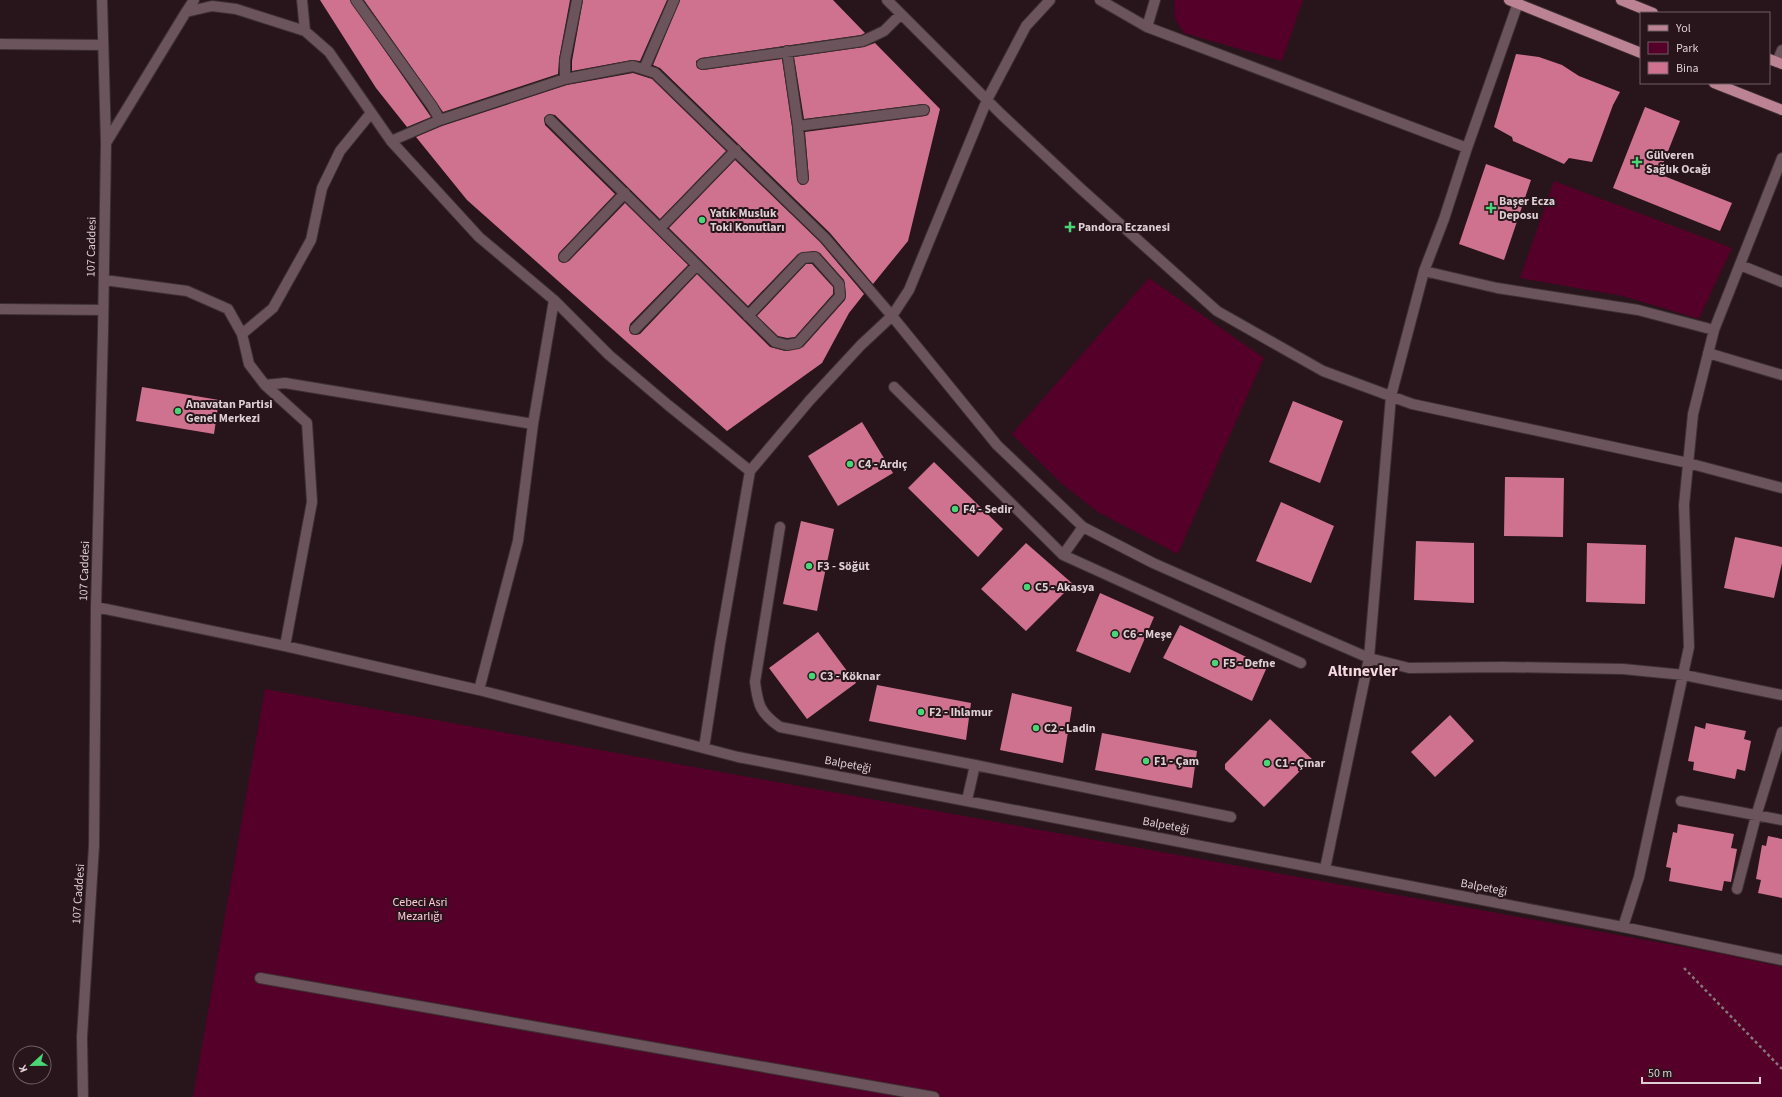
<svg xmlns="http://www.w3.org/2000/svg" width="1782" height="1097" viewBox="0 0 1782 1097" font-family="'Source Sans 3',sans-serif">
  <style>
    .green { fill: #540028 }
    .building { fill: #ce728f }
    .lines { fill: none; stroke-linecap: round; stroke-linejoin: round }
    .minor-casing { stroke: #3d3033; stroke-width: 12 }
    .major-casing { stroke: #3d3033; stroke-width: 12 }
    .path { stroke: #88787d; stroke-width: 2.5; stroke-dasharray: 3 3; stroke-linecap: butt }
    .minor { stroke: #6b545b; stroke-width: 10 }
    .major { stroke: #bb8393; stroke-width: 10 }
    .poi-dot { fill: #4ad677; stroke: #28151b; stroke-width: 1.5 }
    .labels { text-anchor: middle; stroke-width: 4; stroke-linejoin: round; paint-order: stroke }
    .poi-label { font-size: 12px; font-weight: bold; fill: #ddcfd3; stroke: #28151b; text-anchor: start }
    .street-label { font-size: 12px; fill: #ddcfd3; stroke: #28151b }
    .park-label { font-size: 12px; fill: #fecbd9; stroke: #28151b }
    .district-label { font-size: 16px; font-weight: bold; fill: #f6dae1; stroke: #28151b }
  </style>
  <rect width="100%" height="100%" fill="#28151b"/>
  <!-- green -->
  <path class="green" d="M1174,0H1303L1282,61L1184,33L1175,19Z
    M1554,181L1732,248L1699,319L1623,296L1520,278Z
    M1149,278L1264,358L1178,554L1098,512L1062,484L1012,434Z
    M265,689L1723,954L1782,967V1097H193Z"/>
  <!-- building -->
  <path class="building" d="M320,0H350L431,117L407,127L376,88Z
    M364,0H570L559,59L558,74L443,112Z
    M583,0H667L640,61L632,60L572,71V61Z
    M680,0H833L865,33L861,35L701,58L696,61L697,68L703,70L782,59L792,127L797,180L801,185L806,184L809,179L805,132L925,116L928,115L930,110L929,106L923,104L804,119L794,57L864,47L875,43L940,109L908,241L873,284L830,233L660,68L653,65Z
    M1516,54L1539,57L1562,65L1579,76L1620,92L1613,105L1592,162L1569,158L1564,164L1513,141L1512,137L1494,127Z
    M633,73L652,79L726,151L660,219L555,115L549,114L544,118L545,125L615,194L559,253L558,256L559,261L563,263L569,261L625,203L688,265L630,324L629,330L631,334L636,335L640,334L697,274L770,347L785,351L803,347L845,300L846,295L844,280L820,253L814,251L798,254L748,306L669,228L735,160L820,242L864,294L849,313L822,363L727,431L467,200L416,137L442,126L567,85Z
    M1645,107L1680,121L1659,174L1732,203L1720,231L1613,188Z
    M1486,164L1531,180L1504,260L1459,244Z
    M806,264H812L833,287V294L795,337L787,338L778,336L757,316Z
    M142,387L219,400L214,434L136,421Z
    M1293,401L1343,421L1320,483L1269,462Z
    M862,422L893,473L838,506L808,456Z
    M934,462L1003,529L978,557L908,488Z
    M1505,477L1564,478L1563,537L1504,536Z
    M1281,502L1334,526L1311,583L1256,561Z
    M801,521L834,529L817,611L783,604Z
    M1735,537L1782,547V563L1774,598L1724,588Z
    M1416,541L1474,543V603L1414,600Z
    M1026,543L1073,584L1026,631L981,589Z
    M1587,543L1646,545L1645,604L1586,602Z
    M1100,593L1154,617L1130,673L1076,651Z
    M1180,625L1267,667L1252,701L1163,658Z
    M818,632L856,683L807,719L769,668Z
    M877,685L971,703L966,740L869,721Z
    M1012,693L1072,707L1063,763L1000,750Z
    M1450,715L1474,741L1435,777L1411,752Z
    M1270,719L1312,759L1264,807L1225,769V764Z
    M1706,723L1746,731L1744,739L1751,741L1745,771L1737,769L1735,779L1693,770L1694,762L1688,761L1695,726L1705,729Z
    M1102,733L1197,751L1192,788L1095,770Z
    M1678,824L1734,834L1731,848L1737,849L1731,882L1724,881L1722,891L1669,881L1671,868L1666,867L1673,832L1677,833Z
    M1768,836L1782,839V898L1758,893L1761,880L1756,879L1762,845L1766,846Z"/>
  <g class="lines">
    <defs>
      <path id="minor" d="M302,0L305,31
        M356,0L432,106L440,120
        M887,0L1001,114L1080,188L1217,311L1323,371L1412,404L1688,463L1782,488
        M1100,0L1147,27L1467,148
        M186,12L194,0
        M1147,27L1155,0
        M0,44L103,45
        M787,51L798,126L803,179
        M1777,62L1782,50
        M702,64L863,41L884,31L901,14
        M644,69L674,0
        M565,79V60L577,0
        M550,120L775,342L787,345L798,343L840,296L839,284L815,257L803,258L748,316
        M798,126L924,110
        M391,141L440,120L565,79L633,66L655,73L825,238L892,316L997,445L1083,527L1153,563L1323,638L1369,658L1409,668L1503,667L1623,669L1684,675L1782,695
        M106,143L186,12L212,6L236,9L305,31L329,52L391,141L479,237L554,300L609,355L668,405L750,471L720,644L704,748
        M1782,158L1714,330L1693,414L1684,505L1689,647L1639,877L1623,927L1782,960
        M660,228L736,150
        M564,257L625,193
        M1740,265L1782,282
        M1424,271L1497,288L1638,310L1714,330
        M104,280L187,291L228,309L242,334L249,364L265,385L307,423L312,502L285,646
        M0,309L103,310
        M635,329L697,265
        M242,334L273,308L311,240L322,188L340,151L371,113
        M1708,353L1782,375
        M265,385L285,383L533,424
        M894,387L1063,555
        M750,471L810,400L861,345L892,316L909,290L987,100L1026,26L1050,0
        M780,527L755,682C758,705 760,713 780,727L975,765
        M1083,527L1063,555L1301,663
        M96,607L285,646L479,690L738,757L1623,927
        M479,690L518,541L533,424L554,300
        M967,800L975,765L1231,817
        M1681,801L1782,820
        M1325,869L1369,658L1391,396L1424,271L1444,219L1467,148L1518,3
        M1737,889L1756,816L1782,732
        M260,978L934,1097
        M83,1097L82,1037L94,846L96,607L103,331L106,143L102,0"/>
      <path id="major" d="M1509,0L1641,53
        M1621,0L1653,13
        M1769,59L1782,64
        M1714,83L1782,110"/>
    </defs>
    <!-- minor casing -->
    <use href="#minor" class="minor-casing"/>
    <!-- major casing -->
    <use href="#major" class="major-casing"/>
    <!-- path -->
    <path class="path" d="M1684,968L1782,1069"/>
    <!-- minor -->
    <use href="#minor" class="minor"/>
    <!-- major -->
    <use href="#major" class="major"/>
  </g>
  <!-- markers -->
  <g class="poi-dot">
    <path d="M1635 156h4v4h4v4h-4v4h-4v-4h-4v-4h4z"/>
    <path d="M1489 202h4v4h4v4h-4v4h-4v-4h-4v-4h4z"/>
    <circle cx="702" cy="220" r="4"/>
    <path d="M1068 221h4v4h4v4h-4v4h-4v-4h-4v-4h4z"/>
    <circle cx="178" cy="411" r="4"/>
    <circle cx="850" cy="464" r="4"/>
    <circle cx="955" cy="509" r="4"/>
    <circle cx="809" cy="566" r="4"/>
    <circle cx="1027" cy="587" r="4"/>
    <circle cx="1115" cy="634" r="4"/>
    <circle cx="1215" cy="663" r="4"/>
    <circle cx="812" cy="676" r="4"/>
    <circle cx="921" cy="712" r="4"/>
    <circle cx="1036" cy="728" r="4"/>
    <circle cx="1146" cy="761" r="4"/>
    <circle cx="1267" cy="763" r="4"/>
  </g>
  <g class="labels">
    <!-- poi labels -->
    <g class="poi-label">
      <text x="1646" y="159">Gülveren<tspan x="1646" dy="14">Sağlık Ocağı</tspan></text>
      <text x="1499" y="205">Başer Ecza<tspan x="1499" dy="14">Deposu</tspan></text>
      <text x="710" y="217">Yatık Musluk<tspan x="710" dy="14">Toki Konutları</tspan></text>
      <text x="1078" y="231">Pandora Eczanesi</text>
      <text x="186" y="408">Anavatan Partisi<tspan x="186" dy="14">Genel Merkezi</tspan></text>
      <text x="858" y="468">C4 - Ardıç</text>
      <text x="963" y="513">F4 - Sedir</text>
      <text x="817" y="570">F3 - Söğüt</text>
      <text x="1035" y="591">C5 - Akasya</text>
      <text x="1123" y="638">C6 - Meşe</text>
      <text x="1223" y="667">F5 - Defne</text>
      <text x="820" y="680">C3 - Köknar</text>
      <text x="929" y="716">F2 - Ihlamur</text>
      <text x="1044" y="732">C2 - Ladin</text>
      <text x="1154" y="765">F1 - Çam</text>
      <text x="1275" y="767">C1 - Çınar</text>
    </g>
    <!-- street labels -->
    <g class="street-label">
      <text transform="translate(91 247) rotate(-89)" y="4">107 Caddesi</text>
      <text transform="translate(84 571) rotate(-88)" y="4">107 Caddesi</text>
      <text transform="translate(848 764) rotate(11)" y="4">Balpeteği</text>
      <text transform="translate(1166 825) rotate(11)" y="4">Balpeteği</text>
      <text transform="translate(1484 887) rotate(11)" y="4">Balpeteği</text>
      <text transform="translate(78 894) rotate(-86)" y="4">107 Caddesi</text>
    </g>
    <!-- park labels -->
    <g class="park-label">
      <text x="420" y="906">Cebeci Asri<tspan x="420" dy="14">Mezarlığı</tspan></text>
    </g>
    <!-- district labels -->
    <g class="district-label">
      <text x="1363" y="676">Altınevler</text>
    </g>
  </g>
  <!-- legend -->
  <rect x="1640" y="12" width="130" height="72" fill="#28151b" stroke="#705f65"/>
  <rect x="1648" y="25" width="20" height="6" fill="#bb8393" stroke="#705f65"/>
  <text x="1676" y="32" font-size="12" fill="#ddcfd3">Yol</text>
  <rect x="1648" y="42" width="20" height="12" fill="#540028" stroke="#705f65"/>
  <text x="1676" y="52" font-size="12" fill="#ddcfd3">Park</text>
  <rect x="1648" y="62" width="20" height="12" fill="#ce728f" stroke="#705f65"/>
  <text x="1676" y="72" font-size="12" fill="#ddcfd3">Bina</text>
  <!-- north arrow -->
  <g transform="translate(32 1065) rotate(248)"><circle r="19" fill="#28151b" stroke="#705f65"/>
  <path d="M0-3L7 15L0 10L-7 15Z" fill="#4ad677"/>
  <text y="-6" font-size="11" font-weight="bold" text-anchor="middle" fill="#ddcfd3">K</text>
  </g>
  <!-- scale -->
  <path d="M1642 1077v6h118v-6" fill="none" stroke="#ddcfd3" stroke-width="2"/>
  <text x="1648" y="1077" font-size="12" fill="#ddcfd3" stroke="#28151b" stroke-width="3" paint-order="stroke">50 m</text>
</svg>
